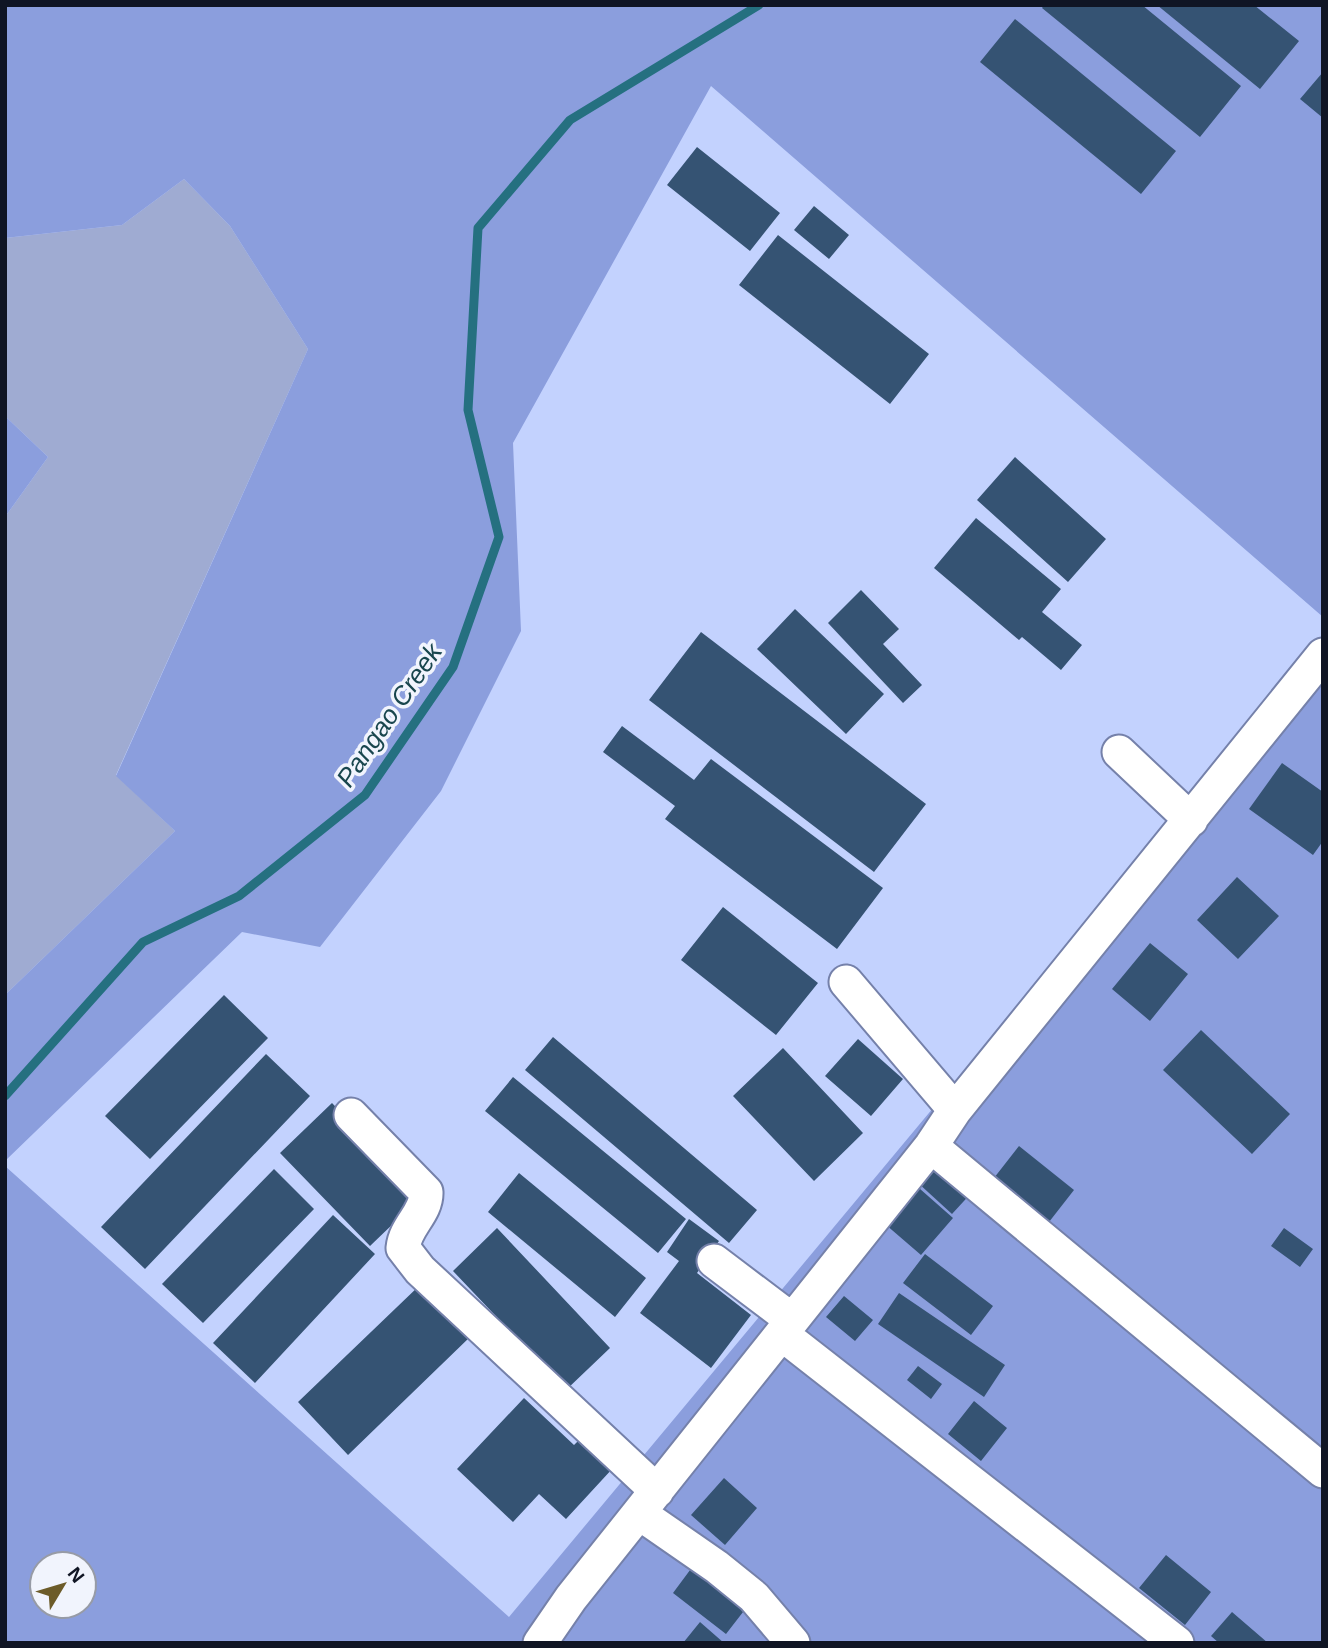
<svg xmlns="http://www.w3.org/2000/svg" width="1328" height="1648" viewBox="0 0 1328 1648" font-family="Helvetica,sans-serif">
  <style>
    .green { fill: #9fabd2 }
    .forest { fill: #8b9edd; fill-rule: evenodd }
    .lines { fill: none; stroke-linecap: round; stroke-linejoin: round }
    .stream { stroke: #257080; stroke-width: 9 }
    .building { fill: #355373 }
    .minor-casing { stroke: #7581aa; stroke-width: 37 }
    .minor { stroke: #fff; stroke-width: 33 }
    .labels { text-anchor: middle; stroke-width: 7; stroke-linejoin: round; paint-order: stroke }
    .water-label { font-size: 26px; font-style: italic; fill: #19464e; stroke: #f1f4fd }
  </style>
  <rect width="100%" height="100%" fill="#c3d2fe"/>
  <!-- green -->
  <path class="green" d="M184,179L230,226L308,349L116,775L175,831L5,995V517L48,457L5,416V238L122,225Z"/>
  <!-- forest -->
  <path class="forest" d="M5,5H1323V617L711,86L513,443L521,631L441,791L320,947L242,932L5,1161V995L175,831L116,776L308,349L230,226L184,179L122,225L5,238Z
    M5,416L48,457L5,517Z
    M1323,640V1643H5V1166L509,1617ZM42,1564H84V1606H42Z"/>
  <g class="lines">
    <!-- stream -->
    <path class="stream" d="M5,1096L143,942L239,896L365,795L453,667L499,537L468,410L478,228L570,120L759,5"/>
  </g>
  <!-- building -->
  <path class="building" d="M1044,5H1142L1241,86L1200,137L1042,8Z
    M1157,5H1254L1299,41L1260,89Z
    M1015,19L1176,151L1141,194L980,62Z
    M1323,72V118L1300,99Z
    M697,147L780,213L750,251L667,185Z
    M814,206L849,235L829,259L794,230Z
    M778,235L929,354L890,404L739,285Z
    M1015,457L1106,539L1068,582L977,500Z
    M976,518L1061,589L1042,612L1082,645L1061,670L1022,637L1019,640L934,568Z
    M861,590L899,629L883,644L922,685L903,703L828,623Z
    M795,609L884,694L846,734L757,649Z
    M701,632L926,804L874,872L649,700Z
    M622,726L694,780L711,759L883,888L837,949L665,819L675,806L603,752Z
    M1282,763L1323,792V841L1313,855L1249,809Z
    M1237,877L1279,916L1238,959L1197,920Z
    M723,907L818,983L776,1035L681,960Z
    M1150,943L1188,974L1150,1021L1112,989Z
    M224,995L268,1038L150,1159L105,1116Z
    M1201,1030L1290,1114L1252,1154L1163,1070Z
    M553,1037L757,1210L729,1243L525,1070Z
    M858,1039L903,1079L871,1116L825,1076Z
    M783,1048L863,1133L814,1181L733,1096Z
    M266,1054L310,1096L145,1269L101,1227Z
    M513,1077L686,1219L658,1253L485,1111Z
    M332,1103L422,1196L370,1246L280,1153Z
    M1019,1146L1074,1190L1049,1222L994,1178Z
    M940,1157L975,1189L952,1214L917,1182Z
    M274,1169L314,1209L203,1323L162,1284Z
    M519,1173L646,1278L615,1317L488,1212Z
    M911,1181L953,1218L921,1255L878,1218Z
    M333,1215L375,1254L255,1383L213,1343Z
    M689,1219L719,1241L697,1273L751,1315L711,1368L640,1313L679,1261L667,1252Z
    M497,1228L610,1348L566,1390L453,1271Z
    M1284,1228L1313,1249L1300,1267L1271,1246Z
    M925,1254L993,1306L971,1335L903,1283Z
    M421,1284L471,1336L348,1455L298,1402Z
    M899,1293L1005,1365L984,1397L878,1324Z
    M844,1296L873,1320L855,1341L826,1317Z
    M918,1366L942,1384L931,1399L907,1380Z
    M524,1398L574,1445L581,1438L613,1468L566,1519L539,1494L513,1522L457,1469Z
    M974,1401L1007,1428L981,1461L948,1434Z
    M724,1478L757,1508L725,1545L691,1515Z
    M1166,1555L1211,1592L1185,1625L1139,1588Z
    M696,1562L750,1603L726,1634L673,1593Z
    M1232,1612L1268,1643H1219L1211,1636Z
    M700,1622L724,1643H683Z"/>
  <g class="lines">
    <defs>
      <path id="minor" d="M1119,752L1191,820
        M846,982L955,1110
        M351,1115L426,1192C427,1213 405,1226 403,1248L420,1270L657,1491
        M931,1146L1323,1471
        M714,1261L792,1320
        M783,1335L1177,1643
        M639,1513L717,1567L754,1597L793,1643
        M540,1643L571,1598L931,1146L955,1110L1323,655"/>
    </defs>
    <!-- minor casing -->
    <use href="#minor" class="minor-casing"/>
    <!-- minor -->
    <use href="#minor" class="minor"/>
  </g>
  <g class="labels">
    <!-- water labels -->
    <g class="water-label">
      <text transform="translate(389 715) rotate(-56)" y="9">Pangao Creek</text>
    </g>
  </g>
  <!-- border -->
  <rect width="1328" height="1648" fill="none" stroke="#101524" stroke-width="14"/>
  <!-- north arrow -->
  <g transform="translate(63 1585) rotate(52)"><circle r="33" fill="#f1f4fd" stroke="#979ba6" stroke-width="2"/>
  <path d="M0-5L12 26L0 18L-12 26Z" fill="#6c5b29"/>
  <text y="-10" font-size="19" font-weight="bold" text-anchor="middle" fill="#101524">N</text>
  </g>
</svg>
